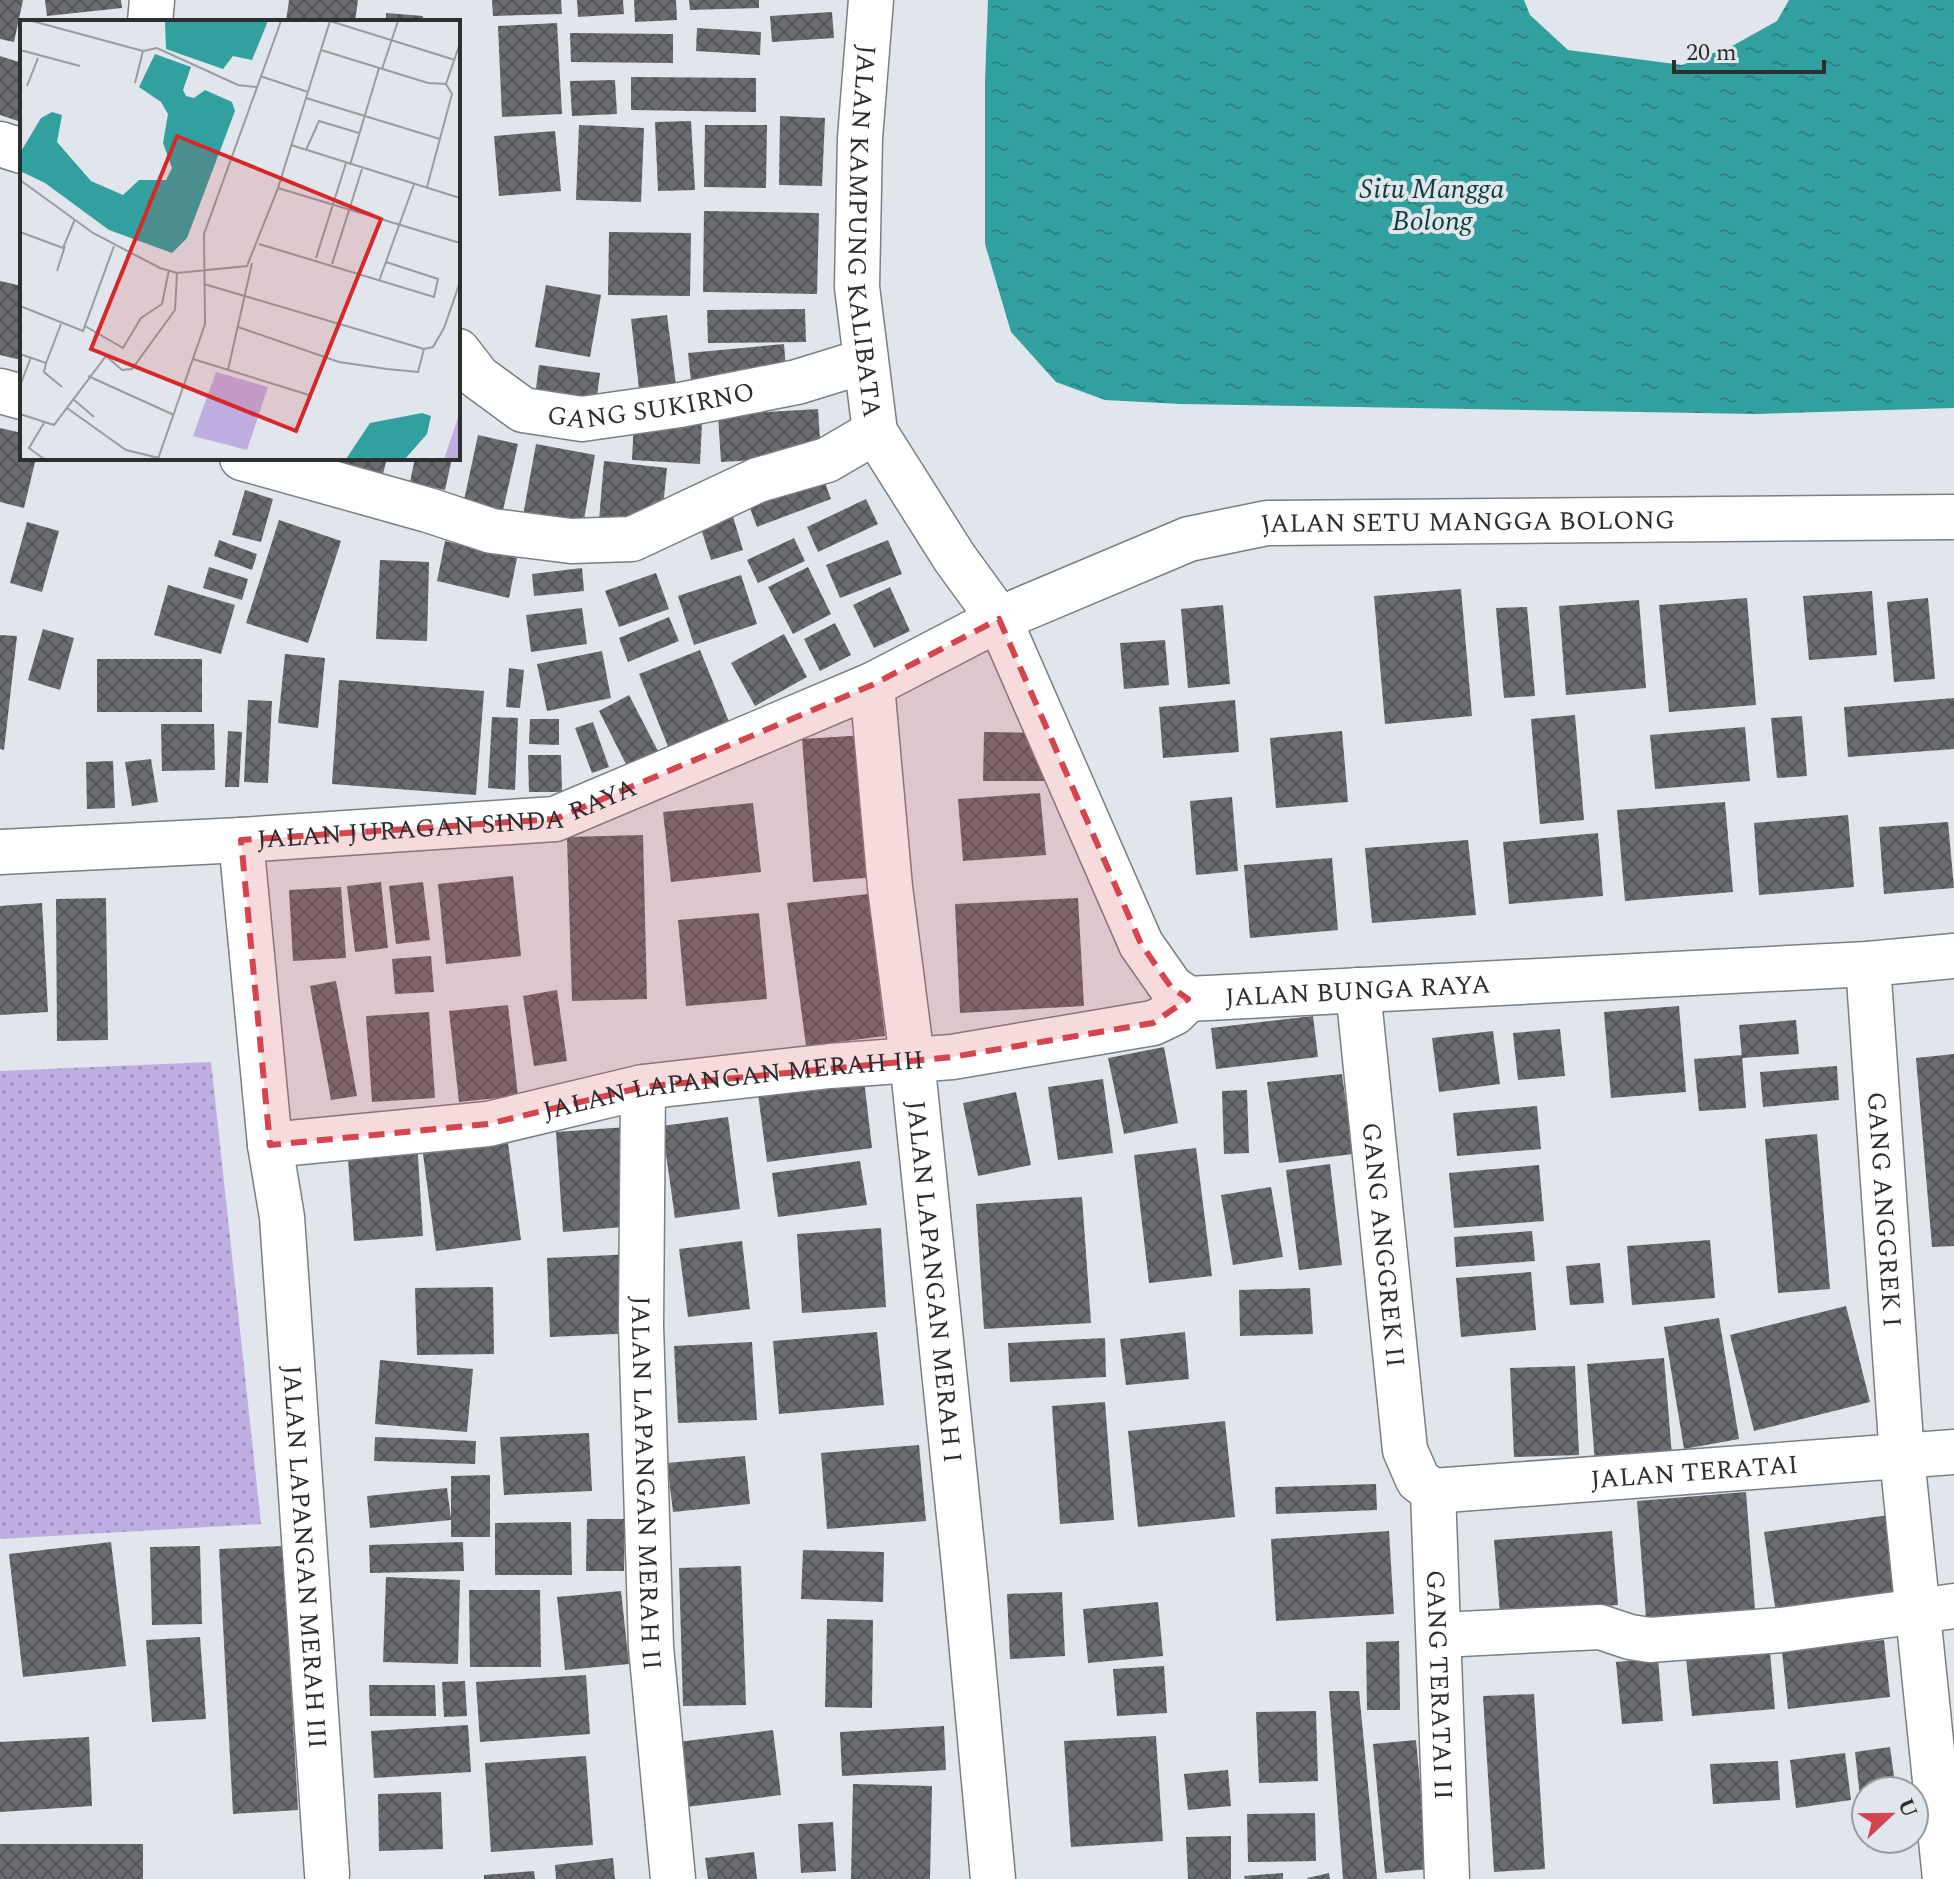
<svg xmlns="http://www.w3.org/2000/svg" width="1954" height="1879" viewBox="0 0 1954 1879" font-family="Spectral,serif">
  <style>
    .grass { fill: url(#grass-dots) }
    .water { fill: url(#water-ripples) }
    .building { fill: url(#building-cross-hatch) }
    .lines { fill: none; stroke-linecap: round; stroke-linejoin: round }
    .minor-casing { stroke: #7a7f83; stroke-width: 47 }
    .minor { stroke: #fff; stroke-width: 44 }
    .marked { fill: #d5454f; fill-opacity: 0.2; stroke: #d5454f; stroke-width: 6; stroke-dasharray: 16 10; stroke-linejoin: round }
    .labels { text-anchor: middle; stroke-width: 8; stroke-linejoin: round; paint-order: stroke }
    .street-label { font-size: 26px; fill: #2c2e30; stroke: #e0e6eb }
    .water-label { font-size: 28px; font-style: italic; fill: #0c3d3e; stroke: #e0e6eb }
    .inset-road { fill: none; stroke: #989ca0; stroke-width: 2 }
    .view { fill: #d62828; fill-opacity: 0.15; stroke: #d62828; stroke-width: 4 }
    .inset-edge { fill: none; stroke: #2c2e30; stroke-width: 4 }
  </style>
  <defs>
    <pattern id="grass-dots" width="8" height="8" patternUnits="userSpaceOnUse" patternTransform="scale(2)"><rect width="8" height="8" fill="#c0ade2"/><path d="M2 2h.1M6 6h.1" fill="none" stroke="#9c8db8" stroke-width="1.8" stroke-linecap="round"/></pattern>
    <pattern id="water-ripples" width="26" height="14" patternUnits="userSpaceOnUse" patternTransform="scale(2)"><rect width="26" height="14" fill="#33a0a0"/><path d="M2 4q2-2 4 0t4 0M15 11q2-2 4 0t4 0" fill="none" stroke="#2b8383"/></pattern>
    <pattern id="building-cross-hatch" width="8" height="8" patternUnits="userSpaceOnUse" patternTransform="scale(2)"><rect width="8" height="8" fill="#6b6c72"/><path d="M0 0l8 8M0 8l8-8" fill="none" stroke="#545459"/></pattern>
  </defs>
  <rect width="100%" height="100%" fill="#e0e6eb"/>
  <!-- grass -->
  <path class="grass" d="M211,1062L261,1524L0,1539V1071Z"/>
  <!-- water -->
  <path class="water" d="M988,0H1524L1530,15L1568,50L1682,65L1734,45L1777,21L1789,0H1954V408L1756,414L1180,404L1105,400L1056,382L1011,332L985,244V81Z"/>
  <!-- building -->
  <path class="building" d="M0,0H23L14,42L0,39Z
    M45,0H121L122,8L47,16Z
    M289,0H358L355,22H286Z
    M492,0H561L562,14L493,16Z
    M577,0H623L624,14L578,17Z
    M634,0H676L677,20L635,22Z
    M689,0H759V8L690,10Z
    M832,12L834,38L772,42L770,16Z
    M386,13L423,16V22H386Z
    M557,23L562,114L502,117L498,26Z
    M697,28L761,32L760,55L696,51Z
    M570,33L673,34V63L571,62Z
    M0,56L22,63V107L18,121L0,115Z
    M631,77L756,78V112L631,110Z
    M615,80L617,114L572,116L570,81Z
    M780,116L825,118L822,186L779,185Z
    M691,121L695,190L658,191L655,122Z
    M579,125L644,128L641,202L576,200Z
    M705,125H767L766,188L704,187Z
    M555,131L561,191L499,196L494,136Z
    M704,211L819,213L817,294L703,292Z
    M609,232L691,233L690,296L608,295Z
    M0,281L22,286L21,360L0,355Z
    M546,285L601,295L590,357L535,347Z
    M805,309L806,342L708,343L707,310Z
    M667,315L677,393L640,397L631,319Z
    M784,344L787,383L692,391L688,353Z
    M539,365L600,373L595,412L534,404Z
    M818,409L821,456L721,462L718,415Z
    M634,419L702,423L700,464L632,460Z
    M0,428L22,433V458H36L24,508L0,502Z
    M478,435L518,444L499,528L460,519Z
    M536,444L595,455L582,532L522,521Z
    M287,458H387L379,490Z
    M415,458H452L445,490L410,482Z
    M604,461L667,468L661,526L599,520Z
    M819,467L831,499L757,527L745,495Z
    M245,490L273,499L261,542L232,535Z
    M866,499L878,524L818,552L807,527Z
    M729,503L743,550L711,560L696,513Z
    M279,520L341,541L308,643L246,623Z
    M27,522L59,531L42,592L10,583Z
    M794,538L805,561L758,583L747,560Z
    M219,540L257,554L252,570L214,556Z
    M888,540L902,574L840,598L826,565Z
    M445,541L517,558L509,598L437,581Z
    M380,560L429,562L427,641L376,639Z
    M209,567L248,579L242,600L203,588Z
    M808,567L831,614L793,634L768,587Z
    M582,568L584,591L534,596L532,574Z
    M656,573L669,609L619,627L605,591Z
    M741,575L757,624L694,645L678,596Z
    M168,585L235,605L221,654L154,635Z
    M890,587L910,631L874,648L853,605Z
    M1461,589L1472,716L1385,724L1374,596Z
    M1872,591L1877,655L1809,660L1803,596Z
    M1747,598L1756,705L1669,712L1659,605Z
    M1928,598L1935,679L1894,682L1887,602Z
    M1639,600L1646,688L1566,695L1559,606Z
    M1223,605L1230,684L1188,688L1181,609Z
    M1527,607L1535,696L1504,698L1496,608Z
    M582,608L587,644L531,652L526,615Z
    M669,617L679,641L628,662L619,638Z
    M835,623L851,655L820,671L804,639Z
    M43,629L74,638L60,690L28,680Z
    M784,634L807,677L755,706L731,663Z
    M0,635L17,636L4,750L0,749Z
    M1165,640L1169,685L1124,689L1120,643Z
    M700,650L732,729L671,754L639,674Z
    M602,651L611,698L547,711L537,664Z
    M285,654L325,658L318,728L278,723Z
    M97,659H202V712H97Z
    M509,668L524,670L520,708L506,707Z
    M339,680L484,691L476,795L332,784Z
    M629,695L659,753L628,768L599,711Z
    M1954,698V749L1848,757L1844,707Z
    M248,700L272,701L268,783L244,782Z
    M1235,700L1239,752L1163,758L1159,707Z
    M1575,715L1584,820L1540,824L1531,719Z
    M1802,716L1807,776L1777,778L1771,718Z
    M492,717L518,718L515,790L488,788Z
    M530,719H559V745L529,744Z
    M593,722L609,767L592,773L575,728Z
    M161,724H214L215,770L162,771Z
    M1745,727L1750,781L1655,789L1650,735Z
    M228,731L242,732L239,787H225Z
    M1342,731L1348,802L1276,808L1270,738Z
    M984,732L1045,733L1044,781H983Z
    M866,735L877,877L813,882L802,739Z
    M528,755H561L562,792H529Z
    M151,759L158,802L132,806L125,762Z
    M113,761L115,808L87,809L86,762Z
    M1040,793L1046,855L963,861L958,799Z
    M1232,797L1238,871L1196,875L1190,801Z
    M1725,802L1733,892L1625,901L1617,810Z
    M753,803L761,872L671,882L663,812Z
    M1848,815L1854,887L1759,895L1754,823Z
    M1948,822L1954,888L1884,894L1879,827Z
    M1598,833L1603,896L1509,904L1503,842Z
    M643,835L647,999L572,1001L567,837Z
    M1468,840L1476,915L1372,923L1365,848Z
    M1332,858L1338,930L1250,938L1244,865Z
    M513,876L521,956L446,964L438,884Z
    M381,882L388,948L355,952L347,886Z
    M423,882L430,940L396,944L389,886Z
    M341,887L346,958L293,961L289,890Z
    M868,894L885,1036L806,1046L787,903Z
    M106,898L108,1040L57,1041L56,899Z
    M1078,898L1084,1006L960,1013L955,904Z
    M42,903L48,1012L0,1015V906Z
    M759,913L767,999L686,1006L678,920Z
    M431,956L434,992L395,994L392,959Z
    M336,981L357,1096L331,1100L310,986Z
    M557,990L567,1061L534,1066L523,996Z
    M508,1005L518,1096L459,1102L449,1011Z
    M1679,1006L1686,1092L1611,1098L1604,1012Z
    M429,1012L435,1098L372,1102L366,1016Z
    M1313,1016L1318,1057L1216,1069L1211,1028Z
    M1796,1020L1799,1054L1742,1058L1739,1025Z
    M1560,1029L1565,1076L1518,1080L1513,1033Z
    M1493,1031L1500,1084L1439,1092L1432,1038Z
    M1164,1047L1178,1123L1124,1134L1108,1058Z
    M1954,1054V1246L1932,1247L1916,1058Z
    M1742,1055L1746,1108L1699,1111L1694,1059Z
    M1837,1066L1839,1100L1763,1107L1760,1072Z
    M1342,1074L1353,1154L1279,1163L1267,1082Z
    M1103,1079L1113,1153L1058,1160L1048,1087Z
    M864,1080L872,1148L767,1162L758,1094Z
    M1247,1090L1249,1153L1224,1154L1222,1091Z
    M1016,1092L1031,1165L978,1176L963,1103Z
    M1537,1106L1541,1149L1457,1156L1453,1113Z
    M728,1117L740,1209L675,1218L662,1126Z
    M627,1127L635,1226L563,1232L556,1132Z
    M1817,1134L1830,1289L1778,1293L1765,1139Z
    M417,1141L423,1236L354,1241L347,1146Z
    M508,1143L521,1240L436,1251L423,1154Z
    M1196,1148L1212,1276L1149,1283L1134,1155Z
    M860,1161L867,1205L778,1217L772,1173Z
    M1330,1164L1342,1265L1299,1270L1286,1170Z
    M1539,1165L1544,1221L1454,1228L1449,1173Z
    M1271,1187L1283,1257L1233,1265L1221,1195Z
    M1082,1197L1091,1323L984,1329L976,1204Z
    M881,1228L886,1307L802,1313L797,1234Z
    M1532,1231L1535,1261L1456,1267L1454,1237Z
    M1710,1240L1715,1298L1632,1305L1627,1246Z
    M742,1241L750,1309L688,1317L679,1249Z
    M635,1254L638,1333L550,1337L547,1258Z
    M1600,1263L1604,1303L1570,1305L1566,1266Z
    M1531,1272L1536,1330L1461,1337L1456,1278Z
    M493,1287L494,1354L417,1355L415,1288Z
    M1310,1288L1313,1334L1240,1336L1239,1290Z
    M1846,1306L1870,1402L1754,1431L1730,1335Z
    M1719,1318L1739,1439L1684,1449L1664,1327Z
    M877,1332L884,1405L779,1414L773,1341Z
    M1185,1332L1189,1379L1126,1385L1120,1339Z
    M1105,1338L1106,1377L1010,1382L1008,1343Z
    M752,1342L757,1420L678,1423L674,1346Z
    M1664,1358L1672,1456L1595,1462L1587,1364Z
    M380,1360L473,1369L467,1432L375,1424Z
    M1575,1366L1579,1455L1514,1457L1510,1368Z
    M1105,1402L1114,1520L1060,1524L1052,1406Z
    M1225,1421L1235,1517L1138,1527L1128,1431Z
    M589,1433L592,1491L504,1495L500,1437Z
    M375,1437L476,1441L475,1464L374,1461Z
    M919,1445L926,1521L827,1529L821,1453Z
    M745,1456L750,1504L673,1512L667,1463Z
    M490,1475V1537H451V1520L370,1528L367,1496L447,1488L451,1519V1476Z
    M1376,1484L1377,1510L1276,1514L1275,1487Z
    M1746,1492L1755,1610L1646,1618L1637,1501Z
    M1889,1515L1899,1596L1776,1613L1764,1532Z
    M587,1519H625L624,1571H586Z
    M571,1522L572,1575H495V1523Z
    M1389,1531L1394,1614L1276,1621L1271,1539Z
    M1612,1531L1618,1605L1500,1614L1494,1540Z
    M111,1542L126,1666L23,1677L9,1554Z
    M463,1542L464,1571L370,1573L369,1545Z
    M200,1546L202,1624L152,1625L150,1547Z
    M283,1546L298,1810L233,1814L219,1549Z
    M803,1550L884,1552L883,1602L801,1599Z
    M741,1566L746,1705L683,1706L679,1568Z
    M386,1577L460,1580L458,1664L383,1662Z
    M469,1590H540L541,1667H470Z
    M621,1591L629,1664L565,1670L557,1597Z
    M1062,1592L1065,1656L1010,1659L1007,1594Z
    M1158,1602L1163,1656L1088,1663L1083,1609Z
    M827,1619L873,1620L872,1708L825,1707Z
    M200,1637L206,1719L152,1722L146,1640Z
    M1884,1640L1890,1697L1788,1709L1782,1651Z
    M1399,1641L1400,1710H1367L1366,1642Z
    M1770,1652L1775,1709L1692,1716L1686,1658Z
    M1658,1658L1663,1721L1622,1724L1616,1662Z
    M1164,1666L1167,1713L1117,1716L1113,1669Z
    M586,1675L590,1734L480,1742L476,1682Z
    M465,1681L467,1716L444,1717L442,1682Z
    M369,1685H435L436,1716H370Z
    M1329,1691H1359L1377,1879H1343Z
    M1534,1694L1545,1869L1494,1872L1483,1696Z
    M1316,1711L1318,1781L1259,1783L1256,1712Z
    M468,1725L471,1772L374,1778L371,1731Z
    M944,1726L946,1770L842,1776L840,1732Z
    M773,1730L781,1795L686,1807L678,1742Z
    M1156,1736L1163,1841L1071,1847L1064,1741Z
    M89,1737L92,1806L0,1812V1742Z
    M1416,1740L1428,1869L1385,1873L1373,1744Z
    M1890,1747L1896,1791H1866V1822L1863,1823L1855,1752Z
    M1845,1753L1851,1800L1796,1808L1790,1760Z
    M586,1756L593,1845L491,1852L485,1763Z
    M1778,1761L1780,1800L1713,1804L1710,1764Z
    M1228,1770L1231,1806L1188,1810L1184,1774Z
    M853,1784L932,1786L930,1879H851Z
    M441,1792L443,1849L379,1851L378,1794Z
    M1315,1813L1316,1861L1248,1862L1247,1814Z
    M833,1822L836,1871L801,1873L798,1824Z
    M1231,1836V1879H1188L1186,1837Z
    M0,1844H143V1879H0Z
    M754,1852L757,1879H708L705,1858Z
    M613,1858L615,1879H556L555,1865Z
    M534,1871L535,1879H484V1875Z
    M1283,1873V1879H1245L1244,1876Z
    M1329,1873L1330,1879H1308L1307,1878Z"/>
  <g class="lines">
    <defs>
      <g id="minor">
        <path id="s1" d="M871,0L860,138L857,287L875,432L954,557L999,619L1141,944L1171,987L1188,999L1868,964L1954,956"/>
        <path d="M150,22L152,0"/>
        <path d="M0,144L22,151"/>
        <path id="s2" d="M458,351L478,377L523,410L582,419L680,405L797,382L865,361"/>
        <path d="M0,391L22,397"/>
        <path d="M242,458L428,510L492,531L571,541L632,539L758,480L827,460L875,432"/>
        <path id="s3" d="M872,685L890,887L912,1059L965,1575L993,1879"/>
        <path id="s4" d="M241,840L270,1145L282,1217L327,1874"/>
        <path id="s5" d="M0,852L241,840L555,819L872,685L999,619L1189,539L1267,523L1954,517"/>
        <path id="s6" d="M1868,964L1902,1457L1945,1879"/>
        <path id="s7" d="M1358,990L1405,1450L1418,1480L1433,1491"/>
        <path id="s8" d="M643,1087L641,1325L651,1647L673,1879"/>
        <path id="s9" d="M270,1145L488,1124L643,1087L830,1066L952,1057L1153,1023L1174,1013L1188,999"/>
        <path id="s10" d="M1433,1491L1954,1452"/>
        <path id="s11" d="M1433,1491L1447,1879"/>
        <path d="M1440,1635L1600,1627L1630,1637L1650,1640L1781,1630L1954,1606"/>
      </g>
    </defs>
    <!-- minor casing -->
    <use href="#minor" class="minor-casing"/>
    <!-- minor -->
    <use href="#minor" class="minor"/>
  </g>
  <!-- marked area -->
  <path class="marked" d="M999,619L1141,944L1171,987L1188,999L1153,1023L952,1057L643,1087L488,1124L270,1145L241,840L555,819L872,685Z"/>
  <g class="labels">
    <!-- street labels -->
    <g class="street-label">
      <text dy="9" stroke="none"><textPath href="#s1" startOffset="232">JALAN KAMPUNG KALIBATA</textPath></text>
      <text dy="9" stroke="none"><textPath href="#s2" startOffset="218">GANG SUKIRNO</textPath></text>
      <text dy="9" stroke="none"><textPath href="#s5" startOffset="1530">JALAN SETU MANGGA BOLONG</textPath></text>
      <text dy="9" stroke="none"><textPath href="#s5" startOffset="450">JALAN JURAGAN SINDA RAYA</textPath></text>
      <text dy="9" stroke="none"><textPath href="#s1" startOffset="1256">JALAN BUNGA RAYA</textPath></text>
      <text dy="9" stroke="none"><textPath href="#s9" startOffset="468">JALAN LAPANGAN MERAH III</textPath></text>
      <text dy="9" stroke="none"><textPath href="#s6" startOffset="246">GANG ANGGREK I</textPath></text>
      <text dy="9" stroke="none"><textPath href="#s7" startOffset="256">GANG ANGGREK II</textPath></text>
      <text dy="9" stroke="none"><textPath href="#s3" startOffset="600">JALAN LAPANGAN MERAH I</textPath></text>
      <text dy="9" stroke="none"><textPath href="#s10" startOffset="262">JALAN TERATAI</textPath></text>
      <text dy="9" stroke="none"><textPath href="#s8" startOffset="396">JALAN LAPANGAN MERAH II</textPath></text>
      <text dy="9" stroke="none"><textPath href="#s4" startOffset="720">JALAN LAPANGAN MERAH III</textPath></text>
      <text dy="9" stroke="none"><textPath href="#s11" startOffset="194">GANG TERATAI II</textPath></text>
    </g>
    <!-- water labels -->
    <g class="water-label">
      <text x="1432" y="198">Situ Mangga<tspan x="1432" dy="32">Bolong</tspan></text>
    </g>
  </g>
  <!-- overview -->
  <g transform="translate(20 20)">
    <rect width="440" height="440" fill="#e0e6eb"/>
    <path d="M196,352L248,367L227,430L173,416Z" fill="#c0ade2"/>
    <path d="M440,392V439H424Z" fill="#c0ade2"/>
    <path d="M145,1H248L232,40L213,36L203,49L146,29ZM135,34L171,47L163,70L166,76L174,78L185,70L212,82L215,91L167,218L152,233L89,210L25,163L0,151V133L21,98L32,92L42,95L37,122L71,161L103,175L119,160H146L152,148L143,123L148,94L141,82L119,67ZM402,393L411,396L407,414L385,439H326L350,403Z" fill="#33a0a0"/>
    <path class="inset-road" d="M12,1L123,31L115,63M0,30L60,46M301,30L408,63L426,64M123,31L137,28L218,65L237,67M362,49L378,1M240,56L288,72M426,64L440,23M7,66L18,38M286,78L420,119M271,125L440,178M286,130L299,101L339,113M330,145L359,48M0,160L73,213L140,248L157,253L227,246L258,168L310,1L435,40M407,167L432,74L426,64M258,168L440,223M0,212L43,228L55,199M239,224L414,277L418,259L366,242M296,238L326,143M312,244L342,149M37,251L45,226M359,261L394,164M184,264L404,329M0,286L63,311L94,226M65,306L103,328L121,298L142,284L149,250M218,307L319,342L367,349L398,352L404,329M404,329L413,327L424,308L440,262M0,334L26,343L41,304M173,339L289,375M26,343L24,352L42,367M208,350L232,243M68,356L154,395M0,366L11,337M53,379L74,397M47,388L106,430L139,438M0,394L34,405L86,336L102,350L112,349L155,290L157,253M24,439L9,428L24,403M138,439L185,304L184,214L261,1"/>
    <path class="view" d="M157,116L361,199L276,411L71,329Z"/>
    <rect width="440" height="440" class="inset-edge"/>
  </g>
  <!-- north arrow -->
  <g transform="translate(1890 1815) rotate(68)"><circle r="38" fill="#e0e6eb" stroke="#989ca0" stroke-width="2"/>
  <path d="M0-6L14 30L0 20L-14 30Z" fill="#d5454f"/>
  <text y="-12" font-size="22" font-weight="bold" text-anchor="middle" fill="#2c2e30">U</text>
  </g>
  <!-- scale -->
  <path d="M1674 60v12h150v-12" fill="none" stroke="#2c2e30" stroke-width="4"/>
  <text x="1686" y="60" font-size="24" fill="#2c2e30" stroke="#e0e6eb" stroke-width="6" paint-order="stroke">20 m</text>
</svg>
